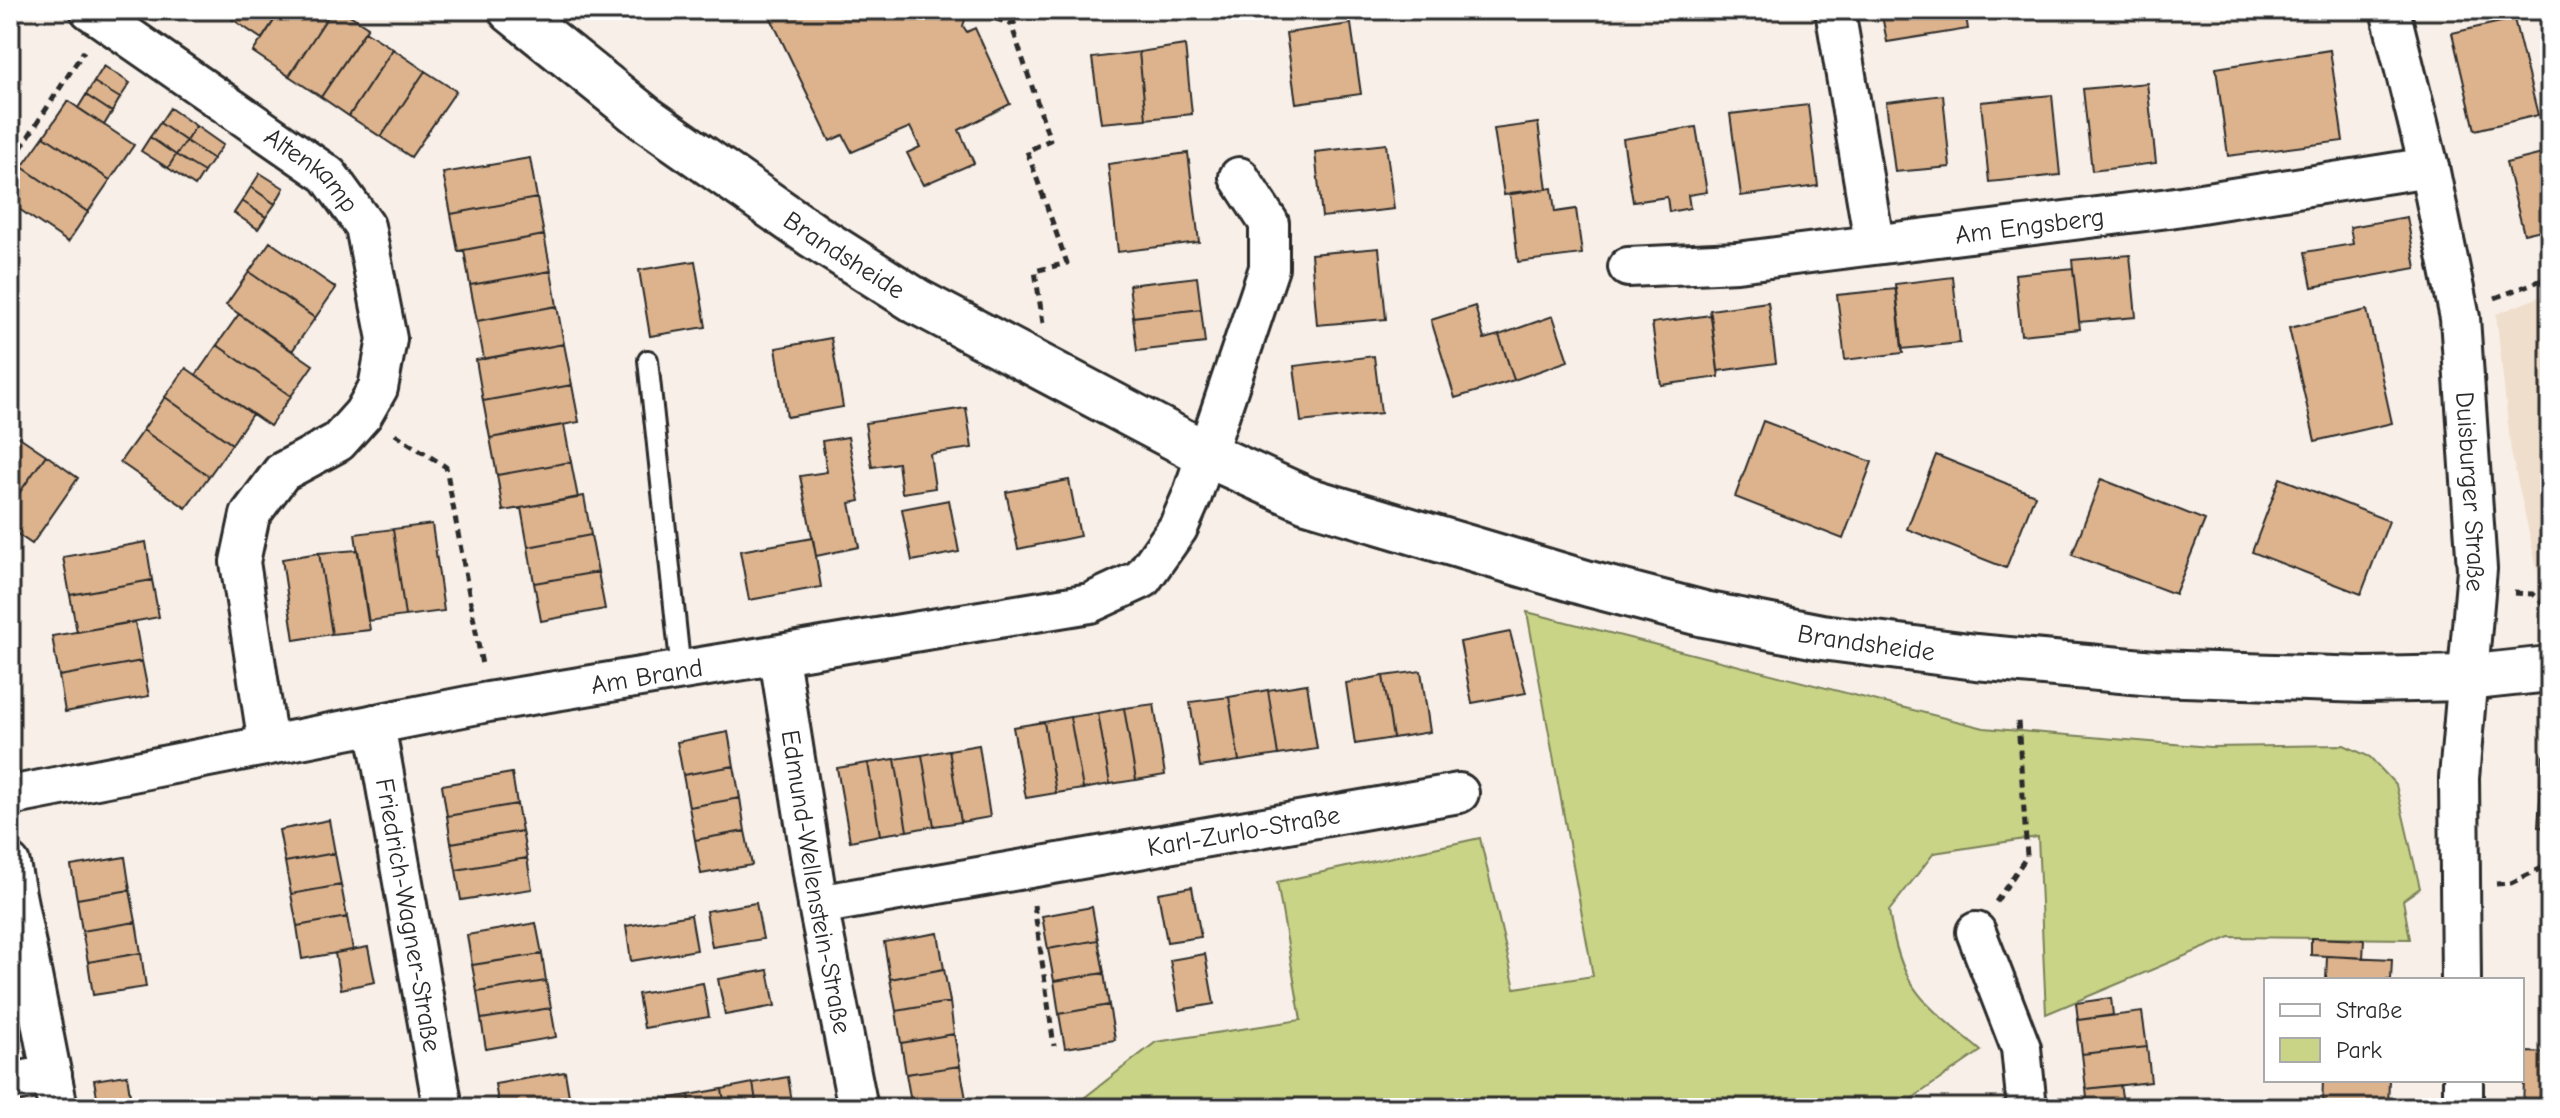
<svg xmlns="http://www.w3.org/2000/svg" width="2560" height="1118" viewBox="0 0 2560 1118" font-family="'Comic Neue',sans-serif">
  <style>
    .built { fill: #f0decd }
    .green { fill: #c9d487; stroke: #7a8059; stroke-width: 2 }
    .building { fill: #dcb38d; stroke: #2b2b2b; stroke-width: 2 }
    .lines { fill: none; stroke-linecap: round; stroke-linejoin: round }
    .lane-casing { stroke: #2b2b2b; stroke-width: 24 }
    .street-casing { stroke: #2b2b2b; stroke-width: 44 }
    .secondary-casing { stroke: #2b2b2b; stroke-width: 50 }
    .path { stroke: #2b2b2b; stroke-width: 5; stroke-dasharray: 8 6; stroke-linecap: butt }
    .lane { stroke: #fff; stroke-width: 18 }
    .street { stroke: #fff; stroke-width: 38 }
    .secondary { stroke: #fff; stroke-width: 44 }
    .labels { text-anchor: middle; stroke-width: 6; stroke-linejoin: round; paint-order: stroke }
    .street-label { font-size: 26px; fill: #2b2b2b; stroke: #fff }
  </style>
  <rect width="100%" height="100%" fill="#f8f0e8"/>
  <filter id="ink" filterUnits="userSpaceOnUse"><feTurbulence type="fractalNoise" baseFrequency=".0125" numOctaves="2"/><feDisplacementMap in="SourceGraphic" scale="16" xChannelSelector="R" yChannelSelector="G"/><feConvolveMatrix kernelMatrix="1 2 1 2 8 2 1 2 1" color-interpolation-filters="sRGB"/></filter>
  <g filter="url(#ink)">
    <!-- built -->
    <path class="built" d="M2550,293V596L2541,587L2511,452L2496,314Z"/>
    <!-- green -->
    <path class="green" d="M1527,612L1984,728L2210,747L2344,745L2370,757L2396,785L2420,888L2403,900L2410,939L2230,937L2046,1014L2038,837L1934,853L1889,911C1901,991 1923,1002 1981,1051L1898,1108H1071L1156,1042L1301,1020L1277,882L1480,838L1515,988L1593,976Z"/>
    <!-- building -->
    <path class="building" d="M238,10H281L262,39L232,19Z
      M281,10H332L289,76L253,52Z
      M332,10H342L368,27L321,97L289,76Z
      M767,10H968L963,26L967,32L975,28L1010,104L959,130L974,163L923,185L907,153L920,147L910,127L852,152L843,135L830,141Z
      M1881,10H1965L1968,29L1887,42Z
      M2514,19L2538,115L2475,130L2452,33Z
      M1351,24L1361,94L1296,103L1286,33Z
      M365,31L393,49L349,116L321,97Z
      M1185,45L1192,114L1146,119L1139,52Z
      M393,49L425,71L381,137L349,116Z
      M2330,50L2343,141L2228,156L2216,68Z
      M1139,52L1146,119L1101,123L1092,58Z
      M104,66L130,83L120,98L94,82Z
      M425,71L456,91L411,157L381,137Z
      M94,82L120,98L112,112L86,95Z
      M2147,83L2156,163L2092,171L2083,89Z
      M86,95L112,112L104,125L78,108Z
      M1943,95L1950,167L1895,172L1886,102Z
      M2052,95L2060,175L1989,182L1981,102Z
      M68,101L134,145L110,180L44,136Z
      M1808,105L1818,186L1741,196L1730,114Z
      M170,108L196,126L186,141L160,123Z
      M160,123L186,141L176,155L150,137Z
      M1538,123L1547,189L1504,195L1494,129Z
      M196,126L223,145L213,159L186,141Z
      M1696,127L1707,192L1688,195L1690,208L1669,212L1667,197L1633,202L1623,139Z
      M44,136L110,180L88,212L22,167Z
      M150,137L176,155L168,168L141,151Z
      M186,141L213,159L204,172L176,155Z
      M1386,144L1394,209L1322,217L1315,152Z
      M2550,152V228L2524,234L2506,163Z
      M1188,153L1199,242L1118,252L1108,164Z
      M176,155L204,172L195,186L168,168Z
      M530,158L537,198L451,214L443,173Z
      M22,167L88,212L68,242L10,203V186Z
      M260,173L284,188L275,204L251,187Z
      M251,187L275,204L266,217L242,201Z
      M1552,188L1555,212L1576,209L1582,254L1518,262L1510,193Z
      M537,198L544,235L458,251L451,214Z
      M242,201L266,217L258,229L234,213Z
      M2407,217L2416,268L2312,287L2305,252L2353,244L2350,227Z
      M544,235L551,271L470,285L464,250Z
      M270,242L336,288L315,318L249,272Z
      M1379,248L1386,319L1317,325L1311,254Z
      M2130,255L2136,317L2079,322L2072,260Z
      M695,261L706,327L650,336L639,270Z
      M2073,268L2080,329L2021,335L2015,274Z
      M551,271L557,306L477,321L470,285Z
      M249,272L315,318L292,351L226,305Z
      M1197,277L1201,309L1133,317L1129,285Z
      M1953,277L1960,343L1902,349L1895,284Z
      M1896,289L1903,353L1845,360L1837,295Z
      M1768,302L1776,363L1718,371L1710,310Z
      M557,306L564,344L484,359L477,321Z
      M1475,306L1484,339L1499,335L1514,380L1455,398L1431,320Z
      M1201,309L1205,343L1137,351L1133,317Z
      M2367,310L2392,423L2315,441L2289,328Z
      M239,314L313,365L291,396L217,345Z
      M1711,315L1719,377L1661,385L1652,323Z
      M1553,316L1568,361L1514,380L1499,335Z
      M831,338L843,407L787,417L776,348Z
      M564,344L572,385L483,401L476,360Z
      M217,345L291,396L270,426L196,375Z
      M1374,356L1381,413L1301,422L1294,366Z
      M186,368L252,414L232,444L165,397Z
      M572,385L579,422L490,438L483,401Z
      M165,397L232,444L209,476L143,430Z
      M966,408L972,448L930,454L935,488L902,493L898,463L872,467L865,423Z
      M1763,421L1872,462L1843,539L1735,497Z
      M564,425L571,462L497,475L490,438Z
      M143,430L209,476L186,508L120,462Z
      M18,436L46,455L10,506V447Z
      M848,437L860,501L850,503L859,547L816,556L800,476L827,472L822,441Z
      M46,455L78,478L32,544L10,529V506Z
      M1936,455L2035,495L2006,568L1907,529Z
      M571,462L578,498L503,511L497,475Z
      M2280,478L2389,521L2361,594L2252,552Z
      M2101,479L2205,520L2175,594L2072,555Z
      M1069,480L1080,536L1018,549L1006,492Z
      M584,496L591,535L528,547L521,508Z
      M949,500L959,552L912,561L902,509Z
      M432,524L444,611L405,616L393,529Z
      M393,529L405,616L368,621L355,534Z
      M591,535L598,572L534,583L528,547Z
      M813,538L821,587L749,600L740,551Z
      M146,542L152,580L70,595L63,557Z
      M358,550L370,630L332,634L319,553Z
      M319,553L332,634L294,640L282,559Z
      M598,572L605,609L541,621L534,583Z
      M152,580L159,617L77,632L70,595Z
      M135,622L142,661L59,676L52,636Z
      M1510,632L1526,693L1472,703L1460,642Z
      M142,661L149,696L65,712L59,676Z
      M1421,671L1430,732L1393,738L1383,676Z
      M1383,676L1393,738L1355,744L1346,683Z
      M1307,684L1317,749L1278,755L1268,690Z
      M1268,690L1278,755L1239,761L1229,697Z
      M1229,697L1239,761L1200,767L1190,702Z
      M1154,704L1165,775L1136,780L1124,708Z
      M1124,708L1136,780L1110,784L1098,713Z
      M1098,713L1110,784L1083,789L1070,717Z
      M1070,717L1083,789L1056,793L1044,722Z
      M1044,722L1056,793L1026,798L1013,727Z
      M728,732L734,766L683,775L677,742Z
      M979,745L990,817L961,822L949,750Z
      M949,750L961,822L934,826L922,755Z
      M922,755L934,826L907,831L895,759Z
      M2543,756H2550V828L2538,827Z
      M895,759L907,831L880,835L868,763Z
      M868,763L880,835L850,841L837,768Z
      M734,766L740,798L689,807L683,775Z
      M512,773L517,804L447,816L442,785Z
      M740,798L745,831L695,840L689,807Z
      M517,804L522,831L451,843L447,816Z
      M329,820L335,853L285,862L279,830Z
      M522,831L527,858L456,870L451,843Z
      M745,831L752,865L701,874L695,840Z
      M335,853L341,885L291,894L285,862Z
      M125,857L130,890L77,899L71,866Z
      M527,858L532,889L461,900L456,870Z
      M341,885L347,917L297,926L291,894Z
      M1192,887L1201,937L1167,942L1158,893Z
      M130,890L136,922L82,931L77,899Z
      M756,903L763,939L712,947L706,911Z
      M1092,907L1098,940L1048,949L1042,916Z
      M691,915L697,950L631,961L626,926Z
      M347,917L353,950L302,959L297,926Z
      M136,922L141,953L88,962L82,931Z
      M536,923L542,954L472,965L467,935Z
      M938,933L944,969L890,979L884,942Z
      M2311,938L2364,940L2363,958L2311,955Z
      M1098,940L1104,973L1054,981L1048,949Z
      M368,947L375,982L341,989L335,953Z
      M141,953L146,987L93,995L88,962Z
      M542,954L546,981L477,992L472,965Z
      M1205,954L1214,1004L1179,1010L1170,960Z
      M2327,956L2392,959L2391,980H2326Z
      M944,969L950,1002L896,1011L890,979Z
      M768,970L775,1006L725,1015L718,979Z
      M1104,973L1109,1005L1059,1014L1054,981Z
      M546,981L551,1008L481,1019L477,992Z
      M703,983L709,1017L644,1028L638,994Z
      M2111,998L2113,1015L2078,1020L2076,1003Z
      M950,1002L954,1034L901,1043L896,1011Z
      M1109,1005L1115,1040L1065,1048L1059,1014Z
      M551,1008L556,1037L486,1049L481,1019Z
      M2142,1012L2147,1047L2082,1054L2078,1020Z
      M954,1034L960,1066L906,1074L901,1043Z
      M2147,1047L2151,1082L2086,1089L2082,1054Z
      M2525,1052L2550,1053V1108H2523Z
      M960,1066L966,1099L912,1108L906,1074Z
      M565,1072L570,1102L535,1108H499L495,1084Z
      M127,1075L132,1108H99L94,1080Z
      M788,1077L793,1108H757L753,1083Z
      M2323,1080H2389L2388,1108H2322Z
      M753,1083L757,1108H725L722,1089Z
      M2120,1085L2123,1102L2088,1107L2086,1089Z
      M722,1089L725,1108H691L689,1095Z
      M689,1095L691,1108H655L654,1101Z
      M570,1102L571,1108H535Z"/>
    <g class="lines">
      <defs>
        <path id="lane" d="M648,360L681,672"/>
        <g id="street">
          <path id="s1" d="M90,10L328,175L365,226L387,339L378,388L363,414L338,442L282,472L250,515L240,562L268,744"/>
          <path d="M1835,10L1874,242"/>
          <path id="s2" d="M2390,10L2429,167L2460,318L2477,569L2459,778L2461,980"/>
          <path id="s3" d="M1628,267L1737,262L2169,208L2429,167"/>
          <path id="s4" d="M779,657L818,905L858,1108"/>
          <path id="s5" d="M375,724L443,1108"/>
          <path id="s6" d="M10,796L488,702L1090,603L1142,579L1178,528L1192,496L1269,268V223L1239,177"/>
          <path d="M10,864L58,1108"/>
          <path id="s7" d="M818,905L1459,793"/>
          <path d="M1976,932L2021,1048L2027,1108"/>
          <path d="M2463,1080V1108"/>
          <path d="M10,1083L52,1075"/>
        </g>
        <g id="secondary">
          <path id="s8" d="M511,10L645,118L814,236L918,302L1208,455L1307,500L1589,584L1704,614L1822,637L1976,657L2154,673L2365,680L2465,678L2550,669"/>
        </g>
      </defs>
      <!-- lane casing -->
      <use href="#lane" class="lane-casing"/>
      <!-- street casing -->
      <use href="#street" class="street-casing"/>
      <!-- secondary casing -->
      <use href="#secondary" class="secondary-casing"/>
      <!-- path -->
      <path class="path" d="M973,10L982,14L983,10
        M982,14L1011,24
        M13,160L84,51
        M2495,298L2550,277
        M1043,323L1035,271L1067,263L1027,151L1050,140L1011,24L1043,10
        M395,434L446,467L482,665
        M2514,593L2533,594L2550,609
        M2496,884L2511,883L2550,864
        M1996,902L2027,856L2018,721
        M1034,905L1054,1046"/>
      <!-- lane -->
      <use href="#lane" class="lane"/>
      <!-- street -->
      <use href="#street" class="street"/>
      <!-- secondary -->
      <use href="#secondary" class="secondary"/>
    </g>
  </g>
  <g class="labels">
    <!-- street labels -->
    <g class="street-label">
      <text dy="9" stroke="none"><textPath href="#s1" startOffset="274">Altenkamp</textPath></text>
      <text dy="9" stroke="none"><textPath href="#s3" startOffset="404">Am Engsberg</textPath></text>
      <text dy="9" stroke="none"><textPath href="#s8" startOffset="414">Brandsheide</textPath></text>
      <text dy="9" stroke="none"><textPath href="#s2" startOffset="490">Duisburger Straße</textPath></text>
      <text dy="9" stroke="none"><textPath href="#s8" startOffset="1516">Brandsheide</textPath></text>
      <text dy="9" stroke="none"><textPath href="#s6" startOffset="648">Am Brand</textPath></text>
      <text dy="9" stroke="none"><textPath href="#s7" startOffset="432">Karl-Zurlo-Straße</textPath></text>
      <text dy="9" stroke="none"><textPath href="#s4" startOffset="228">Edmund-Wellenstein-Straße</textPath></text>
      <text dy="9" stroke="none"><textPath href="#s5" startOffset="194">Friedrich-Wagner-Straße</textPath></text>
    </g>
  </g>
  <!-- margin -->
  <rect width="2560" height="1118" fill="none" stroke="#fff" stroke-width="40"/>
  <rect x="20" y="20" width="2520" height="1078" fill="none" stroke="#2b2b2b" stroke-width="3" filter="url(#ink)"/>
  <!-- legend -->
  <rect x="2264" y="978" width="260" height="104" fill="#ffffff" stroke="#aaaaaa" stroke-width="2"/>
  <rect x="2280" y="1004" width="40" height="12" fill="#ffffff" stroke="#aaaaaa" stroke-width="2"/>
  <text x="2336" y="1018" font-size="24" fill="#2b2b2b">Straße</text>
  <rect x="2280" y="1038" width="40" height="24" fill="#c9d487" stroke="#aaaaaa" stroke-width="2"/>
  <text x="2336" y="1058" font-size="24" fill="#2b2b2b">Park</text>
</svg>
